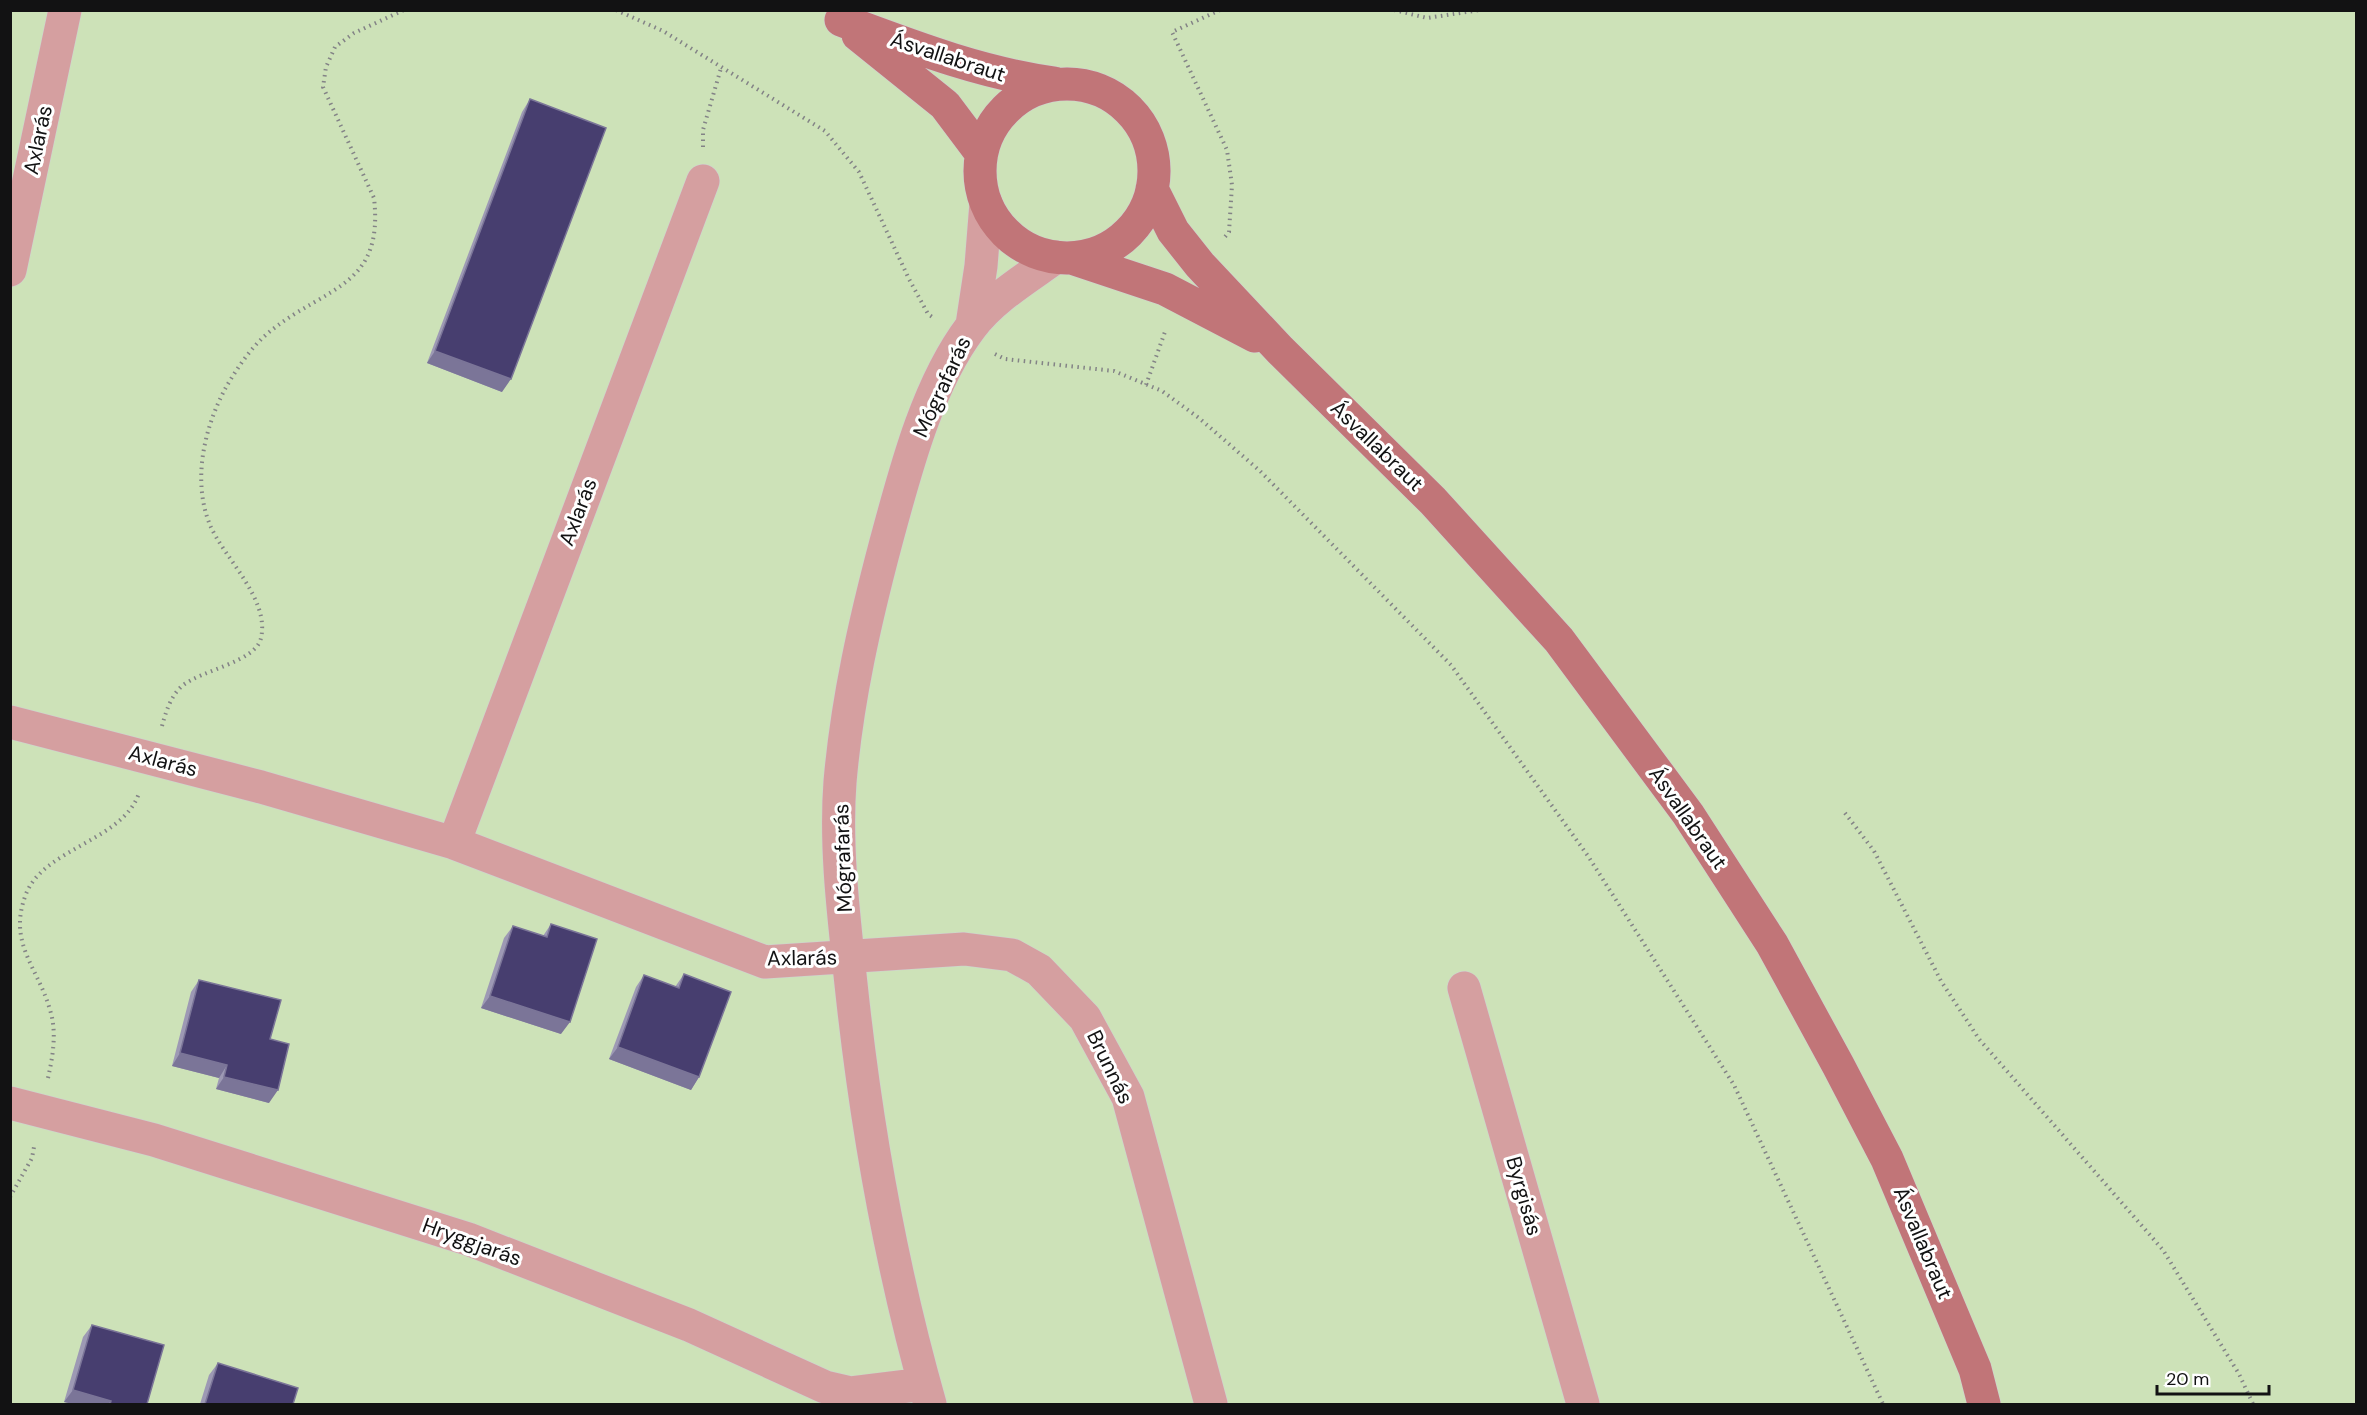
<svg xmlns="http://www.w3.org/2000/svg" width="2367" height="1415" viewBox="0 0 2367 1415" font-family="'DM Sans',sans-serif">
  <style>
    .green { fill: #cde2b8 }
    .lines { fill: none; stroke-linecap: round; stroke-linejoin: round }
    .street-casing { stroke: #cfd0d3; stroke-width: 34 }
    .secondary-casing { stroke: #cfd0d3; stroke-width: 34 }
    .path { stroke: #838386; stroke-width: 4; stroke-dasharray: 1.5 4.5; stroke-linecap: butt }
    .street { stroke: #d59fa0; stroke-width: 33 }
    .secondary { stroke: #c17578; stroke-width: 33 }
    .wall { fill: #9d99b4 }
    .shaded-wall { fill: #7b7598 }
    .building { fill: #473e6f; stroke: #7b7598; stroke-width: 1.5 }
    .labels { text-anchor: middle; stroke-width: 6; stroke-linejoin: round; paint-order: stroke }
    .street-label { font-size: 21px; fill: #121213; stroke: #fff }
  </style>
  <rect width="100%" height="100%" fill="#f3f4f8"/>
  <!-- green -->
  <path class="green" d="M10,11H2356V1404H11Z"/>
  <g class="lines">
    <defs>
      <path id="street" d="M10,270L65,10
        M972,325L981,266L986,203
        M10,722L261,787L454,843L765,962L964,949L1012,955L1039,970L1085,1018L1128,1097L1211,1404
        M454,843L703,181
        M1464,988L1583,1404
        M10,1103L154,1140L468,1239L689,1325L825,1387L851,1393L924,1384
        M930,1404C891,1267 866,1126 851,984C844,918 835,848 840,782C847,700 865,621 886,542C905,472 927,385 971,327C993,298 1027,278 1056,257"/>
      <path id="secondary" d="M841,20C911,46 980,73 1054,83
        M858,35L945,105L981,153
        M980 171a87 87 0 1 1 174 0a87 87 0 1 1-174 0Z
        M1152,189L1173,231L1200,265L1280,350L1433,501L1559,640L1688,814L1772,944L1838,1065L1887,1159L1975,1369L1984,1404
        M1072,258L1165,289L1255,336"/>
    </defs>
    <!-- street casing -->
    <use href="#street" class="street-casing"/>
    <!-- secondary casing -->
    <use href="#secondary" class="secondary-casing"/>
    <!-- path -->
    <path class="path" d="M616,10L663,31L825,131L859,172L909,279L928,314L935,319
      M1220,10L1172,32L1227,150L1232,185L1229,232L1224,238
      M1394,10L1427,18L1480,10
      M703,147V130L721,68
      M995,354L1005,359L1114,371L1162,391L1199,418L1260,471L1451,665L1588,856L1734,1085L1883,1404
      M1146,385L1166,329
      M162,726C166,712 170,697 182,686C201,670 256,662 261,638C270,599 224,558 210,525C192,481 204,429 225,389C237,368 253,344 273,329C328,286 384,286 374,198L323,87L326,67L335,47L354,33L404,10
      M1845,813L1874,851L1941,981L1979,1039L2163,1250L2239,1374L2253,1404
      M48,1078C53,1056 57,1031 50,1010C38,967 7,943 26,894C44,848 123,841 139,793
      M10,1197L32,1158L34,1147"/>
    <!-- street -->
    <use href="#street" class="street"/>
    <!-- secondary -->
    <use href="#secondary" class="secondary"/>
  </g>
  <!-- wall -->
  <path class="wall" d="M530,99L502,392L427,363L522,112Z
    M551,924L561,1034L481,1008L504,938L513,926L543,936Z
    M684,974L699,1077L691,1090L609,1059L636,987L644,975L675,987Z
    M199,980L270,1039L269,1103L216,1089L219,1078L172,1066L191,992Z
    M92,1325L147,1404H73L64,1402L83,1337Z
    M218,1363L293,1404H200L209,1375Z"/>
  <!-- shaded-wall -->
  <path class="shaded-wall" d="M435,351L511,379L502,392L427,363Z
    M490,996L570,1022L561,1034L481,1008Z
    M618,1047L699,1077L691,1090L609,1059Z
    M180,1053L227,1065L219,1078L172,1066Z
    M224,1077L278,1090L269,1103L216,1089Z
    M73,1390L111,1401L108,1404H73L64,1402Z"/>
  <!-- building -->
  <path class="building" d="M530,99L606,128L511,379L435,351Z
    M551,924L597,939L570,1022L490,996L513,926L547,937Z
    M684,974L731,992L699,1077L618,1047L644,975L679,988Z
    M199,980L281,1000L270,1039L289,1044L278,1090L224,1077L227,1065L180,1053Z
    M92,1325L164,1345L147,1404H110L111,1401L73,1390Z
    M218,1363L298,1388L293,1404H205Z"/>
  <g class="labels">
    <!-- street labels -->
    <g class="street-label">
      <text transform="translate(948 57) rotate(18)" y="7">Ásvallabraut</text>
      <text transform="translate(38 140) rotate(-78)" y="7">Axlarás</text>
      <text transform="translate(942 387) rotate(-65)" y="7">Mógrafarás</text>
      <text transform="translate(1377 446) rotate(44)" y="7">Ásvallabraut</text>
      <text transform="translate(578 512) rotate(-69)" y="7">Axlarás</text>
      <text transform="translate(163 761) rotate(15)" y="7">Axlarás</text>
      <text transform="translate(1688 818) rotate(55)" y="7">Ásvallabraut</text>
      <text transform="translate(843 858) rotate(-92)" y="7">Mógrafarás</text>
      <text transform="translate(802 958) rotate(-1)" y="7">Axlarás</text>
      <text transform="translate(1110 1067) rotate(64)" y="7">Brunnás</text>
      <text transform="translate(1524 1196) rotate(74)" y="7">Byrgisás</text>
      <text transform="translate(472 1242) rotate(20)" y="7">Hryggjarás</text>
      <text transform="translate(1923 1243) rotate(67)" y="7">Ásvallabraut</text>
    </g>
  </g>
  <!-- border -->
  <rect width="2367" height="1415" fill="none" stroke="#121213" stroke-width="24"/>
  <!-- scale -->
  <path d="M2157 1385v9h112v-9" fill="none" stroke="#121213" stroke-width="3"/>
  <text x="2166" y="1385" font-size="18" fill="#121213" stroke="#ffffff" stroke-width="4.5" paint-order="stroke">20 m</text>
</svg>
